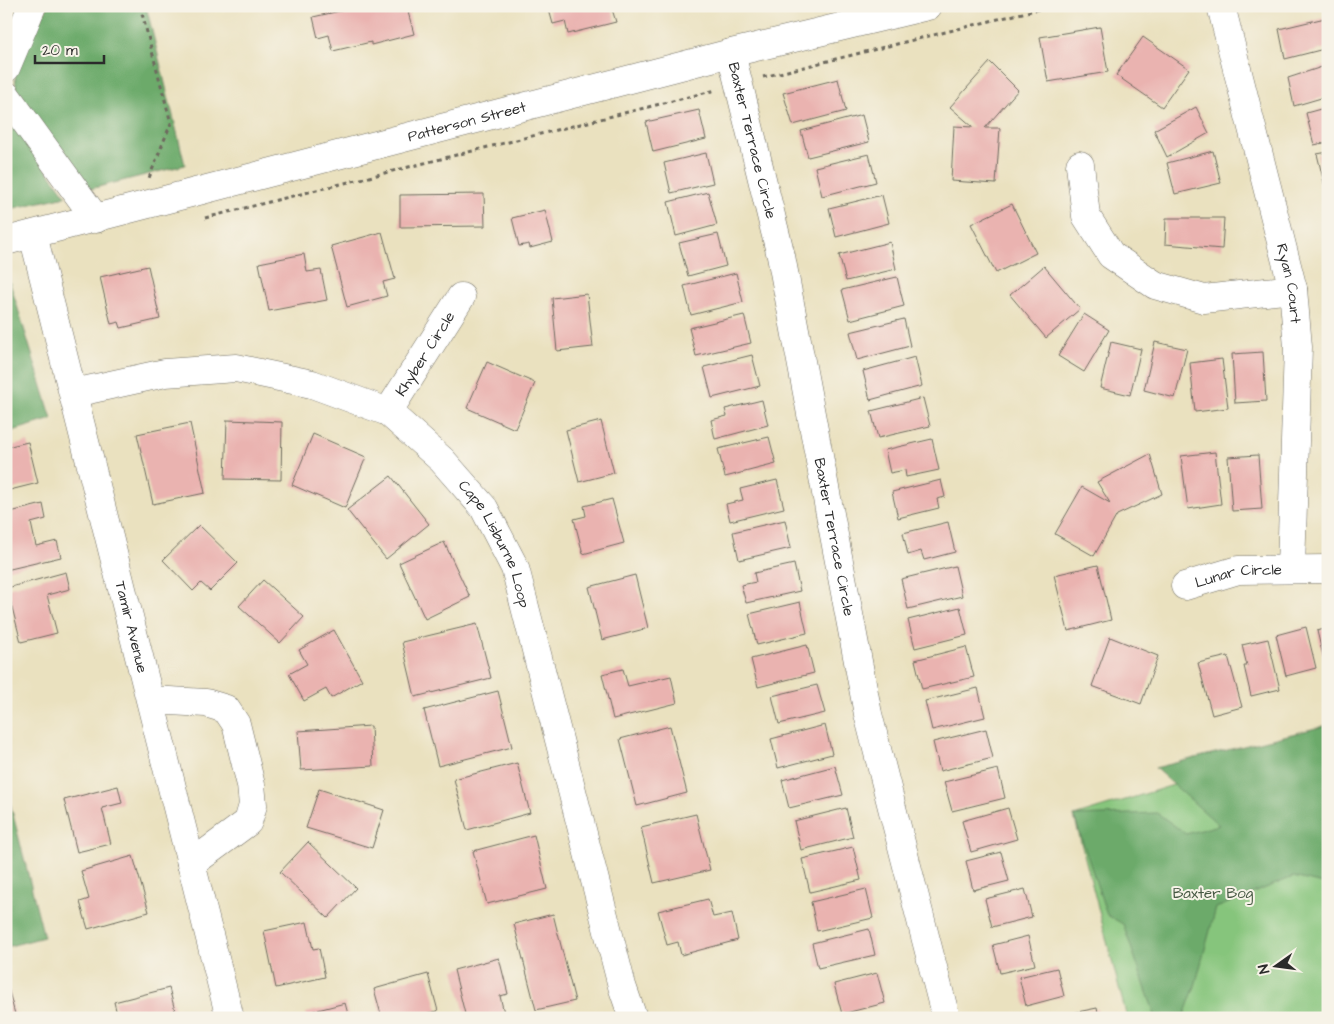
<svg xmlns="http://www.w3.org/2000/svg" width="1334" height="1024" viewBox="0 0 1334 1024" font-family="'Architects Daughter',sans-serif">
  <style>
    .green { fill: #86c57b; stroke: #587853 }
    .forest { fill: #6caa6b; stroke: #4c6a4b }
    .building { fill: #eab3b0 }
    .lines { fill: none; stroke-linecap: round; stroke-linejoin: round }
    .minor-casing { stroke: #6e6b5f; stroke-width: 29 }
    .path { stroke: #6e6b5f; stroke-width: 3; stroke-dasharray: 4 4; stroke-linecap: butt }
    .minor { stroke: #fff; stroke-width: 28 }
    .labels { text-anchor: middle; stroke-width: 4; stroke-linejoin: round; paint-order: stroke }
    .street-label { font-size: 15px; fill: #2b2b2b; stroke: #f7f3e8 }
    .park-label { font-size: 15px; fill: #465943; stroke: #f7f3e8 }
  </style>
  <rect width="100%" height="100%" fill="#f7f3e8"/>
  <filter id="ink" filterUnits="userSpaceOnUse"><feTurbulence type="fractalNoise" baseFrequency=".02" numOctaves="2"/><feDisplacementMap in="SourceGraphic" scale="10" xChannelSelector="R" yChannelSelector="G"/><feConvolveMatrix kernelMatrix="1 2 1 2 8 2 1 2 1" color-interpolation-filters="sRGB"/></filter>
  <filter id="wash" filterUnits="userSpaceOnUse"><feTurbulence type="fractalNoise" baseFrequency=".0096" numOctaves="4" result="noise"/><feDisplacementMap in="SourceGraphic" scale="20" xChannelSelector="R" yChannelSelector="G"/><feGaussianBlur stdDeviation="1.12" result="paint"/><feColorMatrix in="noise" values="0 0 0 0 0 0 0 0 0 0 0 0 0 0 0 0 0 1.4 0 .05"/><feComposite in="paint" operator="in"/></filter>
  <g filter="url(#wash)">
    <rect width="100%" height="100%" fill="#eae1bf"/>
    <!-- green -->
    <path class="green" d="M1328,745V1018H1127L1074,816L1215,772Z"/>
    <!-- forest -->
    <path class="forest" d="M48,6H146L185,165L86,190L16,89L15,74L19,61Z
      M6,114L66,196L6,210Z
      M6,270L52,419L6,433Z
      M1328,725V885L1293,877L1216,908L1195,986L1183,1018H1156L1123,924L1107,915L1074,816L1157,813L1186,834L1219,825L1155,768Z
      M6,787L44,937L6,947Z"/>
    <g id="blocks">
      <!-- building -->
      <path class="building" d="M348,6H431V7L408,12L414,34L371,45V42L333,51L329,35L318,38L313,17L349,9Z
        M548,6H611L616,22L568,34L565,21L553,24Z
        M1325,18L1328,29V48L1285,59L1279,29Z
        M1100,27L1108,72L1048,82L1040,37Z
        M1143,37L1189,69L1162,107L1116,75Z
        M990,62L1018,90L985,128H1000L996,184L951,181L954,126L973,127L950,107Z
        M1328,65V96L1294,106L1288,78Z
        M838,79L846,111L793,125L783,93Z
        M1196,107L1209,133L1167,157L1154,130Z
        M1328,107V142L1314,145L1306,113Z
        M699,110L706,139L653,152L646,122Z
        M862,115L869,142L808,157L801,131Z
        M1213,151L1221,183L1175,194L1167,163Z
        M1328,152V187H1325L1317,154Z
        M706,153L713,183L671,193L664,163Z
        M869,154L876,182L822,196L815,167Z
        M708,192L717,225L676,236L668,202Z
        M484,194L485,226L400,227V195Z
        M882,195L889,223L836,237L829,208Z
        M1012,204L1036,253L996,273L971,224Z
        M545,210L553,242L530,248L529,244L519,246L512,218Z
        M1166,218H1224L1222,249L1165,244Z
        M382,232L395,279L383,282L387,296L347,307L331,246Z
        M718,234L726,266L688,276L679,243Z
        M890,242L896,269L846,281L839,255Z
        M304,254L307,272L321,270L327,300L269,311L259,263Z
        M148,266L160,319L121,328L119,322L111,324L100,277Z
        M1044,266L1080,309L1046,338L1010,295Z
        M736,273L743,302L691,315L684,286Z
        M897,277L904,306L850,320L842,290Z
        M587,294L593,347L557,351L552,298Z
        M1084,314L1109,330L1084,372L1058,356Z
        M744,315L751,343L696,356L689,328Z
        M904,319L910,346L857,360L850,332Z
        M1111,342L1141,349L1130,395L1100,388Z
        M1155,342L1187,349L1175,398L1144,390Z
        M1263,352L1266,401L1235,403L1232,354Z
        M752,355L760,386L712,398L704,367Z
        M915,357L922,386L870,400L863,371Z
        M1222,359L1228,408L1195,412L1190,363Z
        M487,362L535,383L515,429L467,408Z
        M923,398L930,426L878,438L871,411Z
        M762,400L768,425L715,439L711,420L727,416L725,409Z
        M227,420L282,422L281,480L225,479Z
        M601,421L614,473L579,482L566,430Z
        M190,423L205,493L153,504L137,434Z
        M313,434L366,457L345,508L292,485Z
        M769,437L776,464L725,477L718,449Z
        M932,439L939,470L906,477L905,470L890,473L885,450Z
        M28,442L38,483L6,491V447Z
        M1215,452L1221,504L1188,509L1181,456Z
        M1150,454L1162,494L1117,515L1094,556L1055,534L1082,487L1110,503L1097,482Z
        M1258,455L1262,509L1232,511L1228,457Z
        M391,476L429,524L386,559L347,510Z
        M777,480L784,508L730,521L726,504L743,500L740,489Z
        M941,480L945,497L937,499L939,508L898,518L892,492Z
        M612,499L624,543L583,554L574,519L586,516L584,506Z
        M43,504L46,519L31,523L36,546L57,541L61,557L6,570V513Z
        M785,520L791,548L739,560L733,532Z
        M948,522L955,552L924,560L921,551L908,555L903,533Z
        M199,525L238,563L210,591L201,583L193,591L163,560Z
        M444,542L470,597L425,619L399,563Z
        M794,564L800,591L746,603L741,585L756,582L754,573Z
        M1098,565L1111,620L1068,631L1054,575Z
        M955,566L962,596L908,609L901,579Z
        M66,572L70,589L47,595L57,633L21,642L7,588Z
        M635,575L648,628L602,640L589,587Z
        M263,580L304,617L280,643L239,606Z
        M800,602L807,633L757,645L749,614Z
        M960,607L967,635L915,648L908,620Z
        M477,624L491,678L415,697L402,642Z
        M1306,627L1316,668L1286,676L1276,635Z
        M1328,628V672H1327L1317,631Z
        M334,630L362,680L331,698L326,689L304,701L289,674L307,664L299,650Z
        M1110,637L1158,656L1141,704L1092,686Z
        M1268,639L1280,689L1251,696L1244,666H1247L1242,645Z
        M807,645L814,673L758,687L751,659Z
        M966,647L974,677L922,689L915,660Z
        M1228,656L1242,707L1212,715L1198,663Z
        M623,669L628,686L671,676L677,703L613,719L602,674Z
        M817,685L825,713L779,724L772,696Z
        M978,688L985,717L932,730L925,701Z
        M498,691L512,747L438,766L424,710Z
        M825,725L832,754L778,768L771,739Z
        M371,726L373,766L301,770L298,731Z
        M670,726L687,793L637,806L620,739Z
        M986,729L993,758L940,771L933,742Z
        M517,763L530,813L467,830L454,779Z
        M835,766L843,795L789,808L782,780Z
        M998,769L1005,798L952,811L944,782Z
        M118,786L122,803L102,808L111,844L77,852L64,800Z
        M319,789L384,810L372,848L306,828Z
        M846,808L853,837L801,850L794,821Z
        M1008,808L1017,839L971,852L962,821Z
        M696,814L710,870L654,883L641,827Z
        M534,835L547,889L487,904L473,851Z
        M308,842L356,888L328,918L280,872Z
        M853,847L861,880L810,892L802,859Z
        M1001,852L1009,881L973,890L966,861Z
        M133,856L149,912L88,929L80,902L89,899L81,871Z
        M866,889L873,918L817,931L811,902Z
        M1025,889L1032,917L992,927L985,899Z
        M708,899L713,917L732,913L738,940L681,955L678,942L667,945L658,911Z
        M553,914L575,1001L536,1010L514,924Z
        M307,922L313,949L319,948L325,977L276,988L264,931Z
        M869,929L875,955L818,968L812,943Z
        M1028,936L1035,965L1000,973L993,945Z
        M499,958L508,994L500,996L505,1017L466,1018L454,970Z
        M1057,968L1064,996L1026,1006L1019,977Z
        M877,973L885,1003L842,1014L834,984Z
        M428,974L438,1011L428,1013L429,1018H382L374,989Z
        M6,984H7L16,1018H6Z
        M169,988L177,1018H118L114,1002Z
        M345,1003L349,1018H307L306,1013Z
        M1097,1008L1099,1018H1053V1017Z"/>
    </g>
  </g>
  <g filter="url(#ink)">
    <use href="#blocks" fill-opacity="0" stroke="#6e6b5f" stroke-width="1"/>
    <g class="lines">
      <defs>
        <g id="minor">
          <path id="s1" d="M1221,6L1293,289L1298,347L1291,568"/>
          <path id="s2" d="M731,53L781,256L868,714L946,1018"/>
          <path d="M6,68L32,6"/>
          <path d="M6,95L96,219"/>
          <path d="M1080,165L1086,216L1111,255L1155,285L1204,299L1293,289"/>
          <path id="s3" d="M33,235L230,1018"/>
          <path id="s4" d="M6,241L731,53L928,6"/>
          <path id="s5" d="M74,393L165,373L236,368L312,384L388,412L442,460L484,508L515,568L622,986L633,1018"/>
          <path id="s6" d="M388,412L461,297"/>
          <path id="s7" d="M1185,586L1238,570L1328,569"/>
          <path d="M151,700L206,703L226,709L236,724L251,785L253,805L248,822L191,864"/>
        </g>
      </defs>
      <!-- minor casing -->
      <use href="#minor" class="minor-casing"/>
      <!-- path -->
      <path class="path" d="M140,6L171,123L149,178
        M763,77L1051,6
        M205,218L716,90"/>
      <!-- minor -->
      <use href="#minor" class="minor"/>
    </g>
  </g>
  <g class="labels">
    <!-- street labels -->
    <g class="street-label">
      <text dy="5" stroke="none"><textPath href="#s4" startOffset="476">Patterson Street</textPath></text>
      <text dy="5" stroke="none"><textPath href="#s2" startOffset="90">Baxter Terrace Circle</textPath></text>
      <text dy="5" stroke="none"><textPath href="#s1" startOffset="286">Ryan Court</textPath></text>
      <text dy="5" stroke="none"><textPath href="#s6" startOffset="69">Khyber Circle</textPath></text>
      <text dy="5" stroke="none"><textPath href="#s2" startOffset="495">Baxter Terrace Circle</textPath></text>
      <text dy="5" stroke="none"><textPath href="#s5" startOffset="496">Cape Lisburne Loop</textPath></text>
      <text dy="5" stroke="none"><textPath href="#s7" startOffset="55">Lunar Circle</textPath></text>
      <text dy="5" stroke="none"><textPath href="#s3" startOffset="404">Tamir Avenue</textPath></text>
    </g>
    <!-- park labels -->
    <g class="park-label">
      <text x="1213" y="898">Baxter Bog</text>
    </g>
  </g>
  <!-- margin -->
  <rect width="1334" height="1024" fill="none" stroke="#f7f3e8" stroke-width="25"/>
  <!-- north arrow -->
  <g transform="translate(1276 966) rotate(256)" stroke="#f7f3e8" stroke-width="4" paint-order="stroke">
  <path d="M0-4L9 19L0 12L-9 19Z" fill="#2b2b2b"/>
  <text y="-8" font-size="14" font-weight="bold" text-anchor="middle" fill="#2b2b2b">N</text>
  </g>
  <!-- scale -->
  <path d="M35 55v8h69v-8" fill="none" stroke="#2b2b2b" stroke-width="2.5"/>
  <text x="42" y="55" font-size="15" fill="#2b2b2b" stroke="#f7f3e8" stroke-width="4" paint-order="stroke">20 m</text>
</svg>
